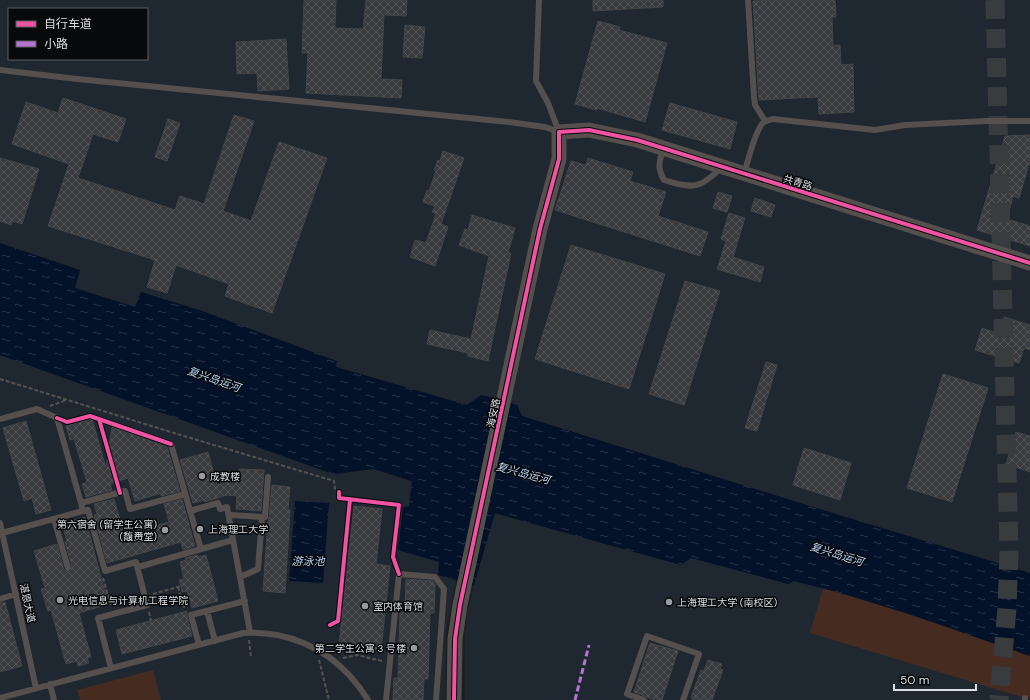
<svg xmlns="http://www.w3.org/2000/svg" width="1030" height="700" viewBox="0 0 1030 700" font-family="'DM Sans','Noto Sans SC',sans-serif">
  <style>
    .built { fill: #1f2730; fill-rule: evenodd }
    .pitch { fill: #462b20 }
    .water { fill: url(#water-ripples) }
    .building { fill: url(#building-cross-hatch); stroke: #434648 }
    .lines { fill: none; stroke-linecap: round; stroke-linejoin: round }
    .primary-tunnel { stroke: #393c3f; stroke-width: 19; stroke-dasharray: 19 10; stroke-linecap: butt }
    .path { stroke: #555352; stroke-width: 2; stroke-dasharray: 4 2; stroke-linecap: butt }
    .service { stroke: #554f4d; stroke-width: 6 }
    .tertiary { stroke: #554f4d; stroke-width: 15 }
    .quiet { stroke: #b673d3; stroke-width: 3; stroke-dasharray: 6 3; stroke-linecap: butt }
    .cycleway-casing { stroke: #07090b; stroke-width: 6 }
    .cycleway { stroke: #f153a3; stroke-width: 4 }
    .poi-dot { fill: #989b9f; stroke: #07090b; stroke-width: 1.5 }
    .labels { text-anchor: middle; stroke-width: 3; stroke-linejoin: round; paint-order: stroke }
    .street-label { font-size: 10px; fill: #dbdee2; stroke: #07090b }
    .poi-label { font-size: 10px; fill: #dbdee2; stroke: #07090b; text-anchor: start }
    .water-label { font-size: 11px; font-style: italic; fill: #bad5f6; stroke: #07090b }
  </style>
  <defs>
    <pattern id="water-ripples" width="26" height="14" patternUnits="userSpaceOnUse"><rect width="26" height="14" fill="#031129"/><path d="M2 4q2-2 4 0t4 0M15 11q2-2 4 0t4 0" fill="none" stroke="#273348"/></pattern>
    <pattern id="building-cross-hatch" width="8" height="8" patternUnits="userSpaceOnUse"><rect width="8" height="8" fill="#383a3d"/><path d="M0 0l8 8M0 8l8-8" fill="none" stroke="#545659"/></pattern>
  </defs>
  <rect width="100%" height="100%" fill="#1c1f22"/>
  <!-- built -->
  <path class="built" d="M0,0H1030V573L816,508L522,416L515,403L481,395L467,405L336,367V361L202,311L141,292L135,307L75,288L80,270L0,243ZM9,9H147V59H9Z
    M0,355L333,474L374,469L412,482L409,507L439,562L438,575L456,580L446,630L445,700H0Z
    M494,513L681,565L691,557L788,584L793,581L823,588L915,616L1030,656V700H465V634L467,614L473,590Z"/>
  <!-- pitch -->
  <path class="pitch" d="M823,588L915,616L1030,656V698H1025L810,633Z
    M153,670L161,700H80L77,690Z"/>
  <!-- water -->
  <path class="water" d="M0,243L80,270L75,288L135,307L141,292L202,311L337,361L336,367L467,405L481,395L516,403L522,416L816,508L1030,573V656C952,629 874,600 794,581L788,584L691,558L681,565L495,513L474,585L438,575L439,562L398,550L403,507L409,506L412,481L374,469L333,474L0,355Z
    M295,501L329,503L323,583L289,581Z"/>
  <!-- building -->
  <path class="building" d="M304,0H336L335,28L363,29L366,0H407L406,16L384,15L381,79L402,80L401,98L306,93L308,53H302Z
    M593,0H663V7L593,11Z
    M775,0H835L836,17H832L833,46L840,45L841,65L853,64L854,112L819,114L818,97L759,100L753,1Z
    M598,21L620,27L619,30L667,43L645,122L597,108V110L575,104Z
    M405,25L425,27L422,58L403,57Z
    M286,39L289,89L258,91L257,73L237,74L236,42Z
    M63,98L126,119L118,142L93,134L78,178L175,210L180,196L204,204L234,115L254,121L223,211L251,221L279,142L327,158L272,313L225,296L229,284L176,265L167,293L147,287L155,260L48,226L69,164L12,144L26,102L58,113Z
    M670,103L737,122L730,149L662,130Z
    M168,119L180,123L167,161L155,157Z
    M1030,135V161L1019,198L1013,196L1007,219L1030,226V246L977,230L1005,136Z
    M443,151L464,158L441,224L448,227L435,266L410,257L415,240L426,243L436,214L432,212L435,206L423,202L427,190L429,191L436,171L434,170L438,160L440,161Z
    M0,158L39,169L22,224L12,221L11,225L0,221Z
    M588,158L633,172L630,181L666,192L658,216L708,232L700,256L555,210L571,161L586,165Z
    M718,192L732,196L727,212L713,208Z
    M755,198L775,205L771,217L751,211Z
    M729,213L745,218L733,257L764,267L760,282L717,269L726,241L721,239Z
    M472,215L515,228L508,253H511L488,361L468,356V353L427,344L430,330L471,339L489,256L459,245L465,229L468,230Z
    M571,245L665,274L629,389L535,359Z
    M685,281L720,291L684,405L649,394Z
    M1004,317L1030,325V350L1024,348L1019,363L975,350L982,328L999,334Z
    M766,362L777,365L757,431L745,428Z
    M943,374L988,388L952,502L907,488Z
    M92,419L106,468L112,427L167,447L180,491L161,496V493L135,501L128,478L110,484L112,490L86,497L82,484L87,482L74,439L70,440L66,426Z
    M26,421L51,510L36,514L32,498L24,501L3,428Z
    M1016,432L1030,436V472L1006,464Z
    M804,448L851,463L840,500L793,485Z
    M208,452L217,485L226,482L238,483L239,469L264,470L261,511L236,509L237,496L227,495L205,502V500L193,503L180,460Z
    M272,485L290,487L288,510H290L285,593L263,591L268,521L269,517Z
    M114,499L124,534L169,522L164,504L182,499L195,546L183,550L181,542L107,563L94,515L97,514L94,504Z
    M354,506L382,509L376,564L390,566L381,650L339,645Z
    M85,517L108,604L79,613L91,657L87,658L89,663L78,666L77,661L66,664L51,610L48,611L41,589L45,588L34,551L57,544L64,570L67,572L71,571L72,567L65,542L67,541L62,524Z
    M197,555L198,557L206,555L218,601L192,608L187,591L182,592L181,586L179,580L184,579L180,562L186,560L185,558Z
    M406,579L433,581L435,585L434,613H430L428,679H424L423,700H393L394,678H398L400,612H405Z
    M5,602L22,666L0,672V603Z
    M187,611V616L192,636L122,654L116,630Z
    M650,643L678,651L662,700H655L634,692Z
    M708,660L722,664L720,669L723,670L712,700H695L691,698L701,670L704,671Z"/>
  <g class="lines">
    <!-- primary-tunnel -->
    <path class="primary-tunnel" d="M995,0L1009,552L1007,608L999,700"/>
    <!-- path -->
    <path class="path" d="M0,379L174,433L334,481L335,490L339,492
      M50,406L67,400
      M103,578L111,607
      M178,587L183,606L186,608
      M153,594L181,586
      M149,612L151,621
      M249,640L251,658
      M343,658L357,655L382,661
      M319,660L329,700"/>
    <!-- service -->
    <path class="service" d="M539,0L536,81L548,103L559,132
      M748,0L754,97L755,105L765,121
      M0,70L77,79L509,122L545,127L559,132
      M663,149C659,163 657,167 664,180C693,189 700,189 722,167
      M744,174C748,161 754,134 762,124C764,121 769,120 773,119L875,130L905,125L987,121H1030
      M0,419L37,409L57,418L81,503
      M171,444L201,549
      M83,511L88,510L105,571L136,562L147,605L98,618L111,668
      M190,511L218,503L220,509L227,507L250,632
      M229,515L265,517L268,477
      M54,519L68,568
      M0,523L36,688
      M2,533L83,511L81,503L125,491L130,509L185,494
      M138,567L233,540
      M240,577L258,569L262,517
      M0,599L16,594
      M207,611L215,641
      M199,645L191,615L245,601
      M50,684L54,700
      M0,698L243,633C255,632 266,633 277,635C317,643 347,666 368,700
      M386,700L399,574L435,577L444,589L436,700
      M644,700L627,694L647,636L699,654L683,700
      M1025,700V698"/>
    <!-- tertiary -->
    <path class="tertiary" d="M454,700L455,639L460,605L540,229L559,159V132L589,130L637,140L1030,263"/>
    <!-- quiet -->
    <path class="quiet" d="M575,700L589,645"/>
    <defs>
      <path id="cycleway" d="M57,418L67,422L90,416L171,444
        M99,419L120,493
        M339,492V498L399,505L393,557L399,574
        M330,625L338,621L350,499
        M454,700L455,639L460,605L540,229L559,159V132L589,130L637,140L1030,263"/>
    </defs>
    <!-- cycleway casing -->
    <use href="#cycleway" class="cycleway-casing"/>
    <!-- cycleway -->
    <use href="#cycleway" class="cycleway"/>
  </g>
  <!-- markers -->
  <g class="poi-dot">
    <circle cx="202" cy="476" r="4"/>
    <circle cx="200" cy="529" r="4"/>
    <circle cx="165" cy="530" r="4"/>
    <circle cx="60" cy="600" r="4"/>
    <circle cx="669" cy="602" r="4"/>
    <circle cx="365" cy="606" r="4"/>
    <circle cx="414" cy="648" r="4"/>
  </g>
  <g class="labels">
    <!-- street labels -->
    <g class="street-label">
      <text transform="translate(798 182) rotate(17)" y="4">共青路</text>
      <text transform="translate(493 413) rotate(-78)" y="4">海安路</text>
      <text transform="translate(28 603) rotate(78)" y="4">湛恩大道</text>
    </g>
    <!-- poi labels -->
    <g class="poi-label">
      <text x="210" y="480">成教楼</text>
      <text x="157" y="528" text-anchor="end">第六宿舍 (留学生公寓)<tspan x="157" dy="12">(馥赉堂)</tspan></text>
      <text x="208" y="533">上海理工大学</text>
      <text x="68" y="604">光电信息与计算机工程学院</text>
      <text x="677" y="606">上海理工大学 (南校区)</text>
      <text x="373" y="610">室内体育馆</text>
      <text x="406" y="652" text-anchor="end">第二学生公寓 3 号楼</text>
    </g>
    <!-- water labels -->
    <g class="water-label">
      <text transform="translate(214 379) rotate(19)" y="4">复兴岛运河</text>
      <text transform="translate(523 473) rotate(15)" y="4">复兴岛运河</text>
      <text transform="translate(837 554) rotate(17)" y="4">复兴岛运河</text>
      <text x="308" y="565">游泳池</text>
    </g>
  </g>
  <!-- legend -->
  <rect x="8" y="8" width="140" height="52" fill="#07090b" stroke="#5c5e61"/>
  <rect x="16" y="21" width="20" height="6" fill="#f153a3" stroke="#5c5e61"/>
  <text x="44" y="28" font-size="12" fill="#dbdee2">自行车道</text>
  <rect x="16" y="41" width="20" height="6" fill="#b673d3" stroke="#5c5e61"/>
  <text x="44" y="48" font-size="12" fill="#dbdee2">小路</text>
  <!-- scale -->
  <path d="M894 684v6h82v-6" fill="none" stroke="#dbdee2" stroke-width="2"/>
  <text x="900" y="684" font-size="12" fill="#dbdee2" stroke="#07090b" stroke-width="3" paint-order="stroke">50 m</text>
</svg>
